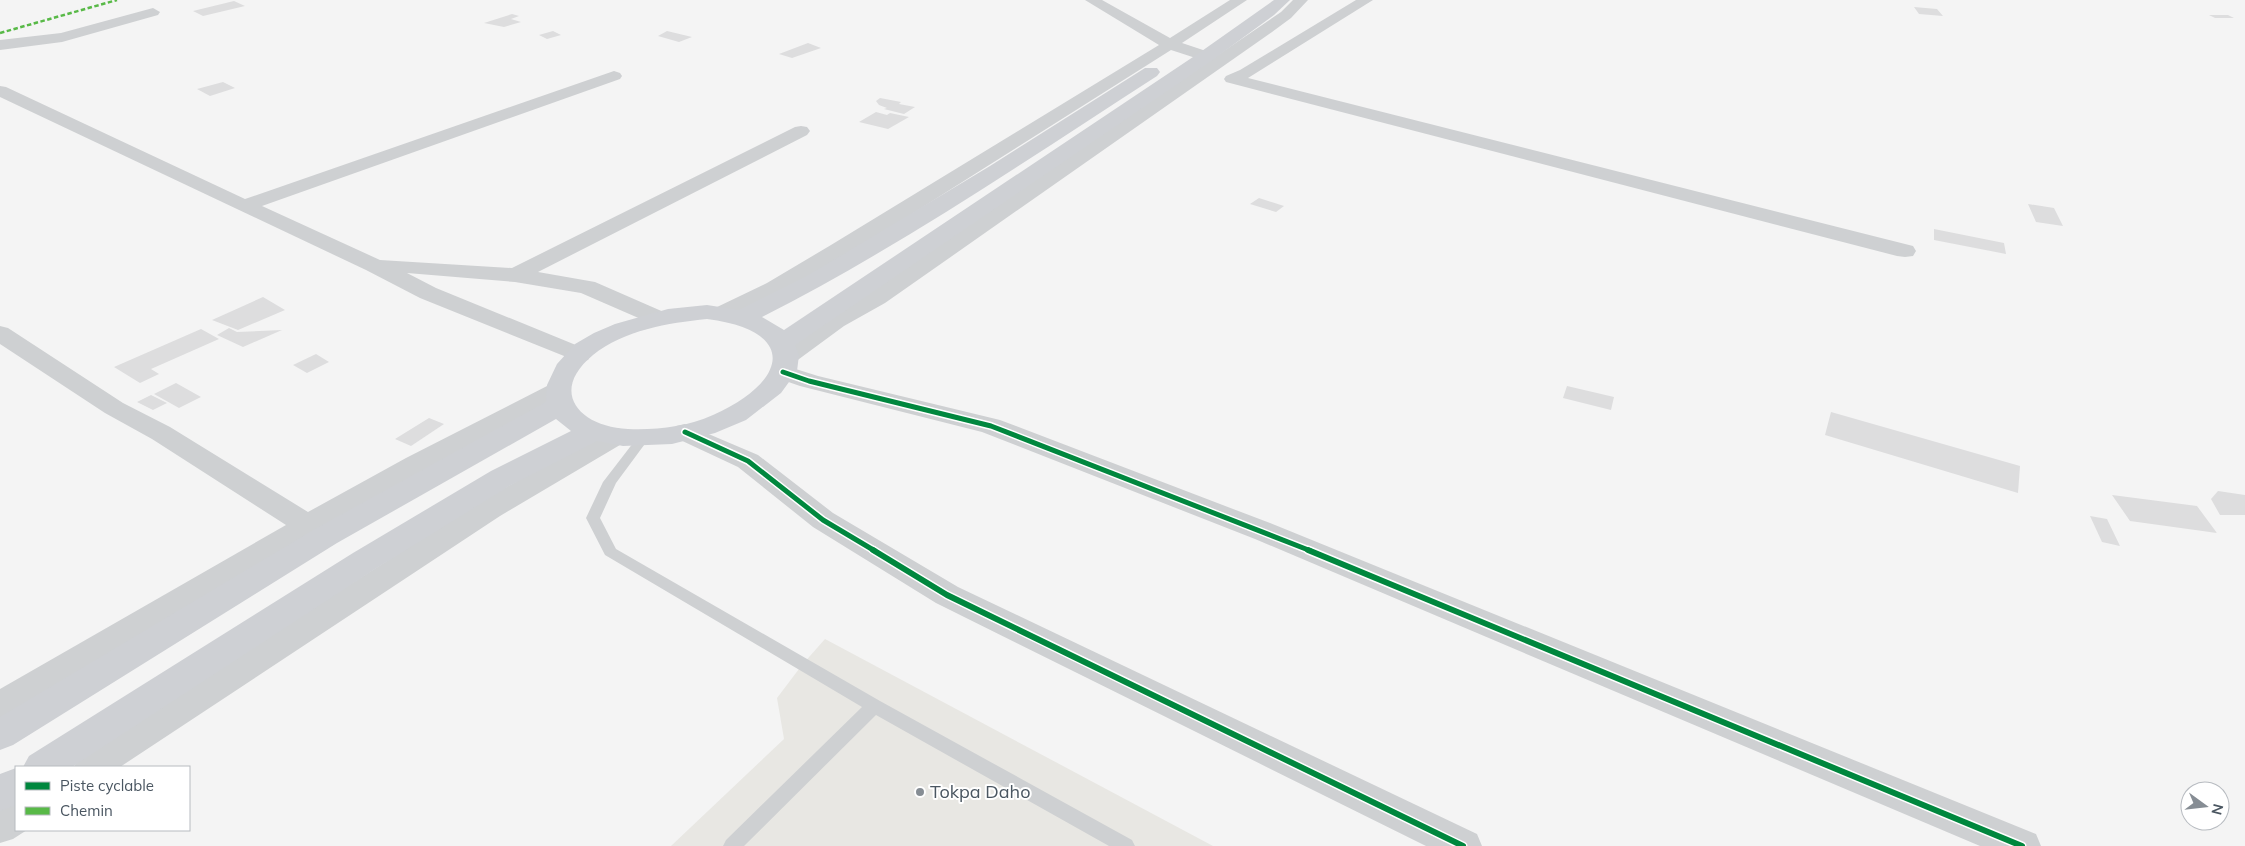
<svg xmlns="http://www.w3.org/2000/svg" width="2245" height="846" viewBox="0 0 2245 846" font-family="Mulish,sans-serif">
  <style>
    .commercial { fill: #e8e7e3 }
    .building { fill: #ddddde }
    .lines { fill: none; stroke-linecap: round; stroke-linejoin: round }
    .lane { fill: #ced0d2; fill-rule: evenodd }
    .street { fill: #ced0d2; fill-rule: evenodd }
    .secondary { fill: #ced0d4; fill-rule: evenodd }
    .quiet { stroke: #58b947; stroke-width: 2.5; stroke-dasharray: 4.5 2.5; stroke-linecap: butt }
    .cycleway-far1-casing { stroke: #fff; stroke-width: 8 }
    .cycleway-casing { stroke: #fff; stroke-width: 9 }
    .cycleway-far1 { stroke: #00873e; stroke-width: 5 }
    .cycleway { stroke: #00873e; stroke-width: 6 }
    .poi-dot { fill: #868d94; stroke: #fff; stroke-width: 2 }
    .labels { text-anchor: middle; stroke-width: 4; stroke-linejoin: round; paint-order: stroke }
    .near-poi-label { font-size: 18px; fill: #4a5661; stroke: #fff; text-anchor: start }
  </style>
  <rect width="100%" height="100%" fill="#f4f4f4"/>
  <!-- commercial -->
  <path class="commercial" d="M825,639L1213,846H671L784,739L777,698L802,665Z"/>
  <!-- building -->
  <path class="building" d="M234,1L245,6L203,16L193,11Z
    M1914,7L1937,9L1943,16L1919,14Z
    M512,14L519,16L511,19L521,22L504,27L484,23Z
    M2209,15H2228L2234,18H2215Z
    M553,31L561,35L547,39L539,35Z
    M667,31L692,37L679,42L658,36Z
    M808,43L821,48L792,58L779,54Z
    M223,82L235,88L210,96L197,89Z
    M880,98L901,102L899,104L915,107L904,114L884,109L887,108L879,105L876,101Z
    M876,112L887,115L890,113L909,117L888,129L859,122Z
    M1259,198L1284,206L1276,212L1250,204Z
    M2028,204L2054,208L2063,226L2036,222Z
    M1934,229L2004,243L2006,254L1934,240Z
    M263,297L285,310L238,330L212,320Z
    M229,328L237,332L282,330L243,347L217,335Z
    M201,329L219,339L151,369L159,374L140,383L114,367Z
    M316,354L329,362L307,373L293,365Z
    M176,383L201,397L179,408L154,394Z
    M1567,386L1614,397L1611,410L1563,398Z
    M151,395L167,403L153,410L137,402Z
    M1831,412L2020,466L2018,493L1825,435Z
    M429,418L444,424L411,446L395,439Z
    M2218,491L2245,495V515H2220L2211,499Z
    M2112,495L2197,506L2217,533L2130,521Z
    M2090,516L2107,519L2120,546L2102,542Z"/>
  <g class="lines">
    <!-- lane -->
    <path class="lane" d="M644,433L650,437L616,483L600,518L616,549L880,701L1132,840L1135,846H1109L876,715L744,846H723L726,840L862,707L605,555L586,518L603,482L640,434Z"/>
    <!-- street -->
    <path class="street" d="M1085,0H1102L1170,38L1230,0H1247L1182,43L1218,55L1281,12L1293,0H1308L1291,18L1272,32L885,303L844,326L795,362L786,364L777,362L774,357L777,352L828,316L869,293L1208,62L1171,50L847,255L783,293L731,318L723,320L715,318L711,313L715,308L767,283L831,245L1159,45Z
      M1356,0H1373L1248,78L1913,246L1916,251L1913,256L1905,257L1897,256L1226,82L1224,79L1226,76L1240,70Z
      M153,8L160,12L158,15L62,42L0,50V40L61,33Z
      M614,71L620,73L622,76L620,79L262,206L380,260L512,268L795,127L801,126L807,127L810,131L807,135L538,272L595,282L666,313L670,318L666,323L658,325L650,323L581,293L515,282L407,273L436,288L588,350L591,355L588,360L579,362L420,298L366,270L0,97V86L6,87L245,199Z
      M0,326L8,328L123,403L170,427L308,512L406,458L549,385L558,382L567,385L571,390L567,395C377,494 195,605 12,716L0,719V689L286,525L152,439L105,413L0,344Z
      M783,365L818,376L1000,420L1275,525L2036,834L2041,846H1980L1255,539L982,432L800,386L774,377L771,372L774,367Z
      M685,424L758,455L833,513L958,587L1477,834L1482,846H1426L936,603L813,527L738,467L676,438L672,432L676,426Z
      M616,428L625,430L629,436L625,442L500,516L120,767H74L79,756L480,502L607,430Z
      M16,801V830H27L13,839L0,843V807Z"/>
    <!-- secondary -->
    <path class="secondary" d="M1274,0H1290L1274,15L1211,61L795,345L799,355L797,371L781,393L746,420L715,433L672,444L623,446L597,441L511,485L375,569L72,767H23L29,756L353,553L491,471L571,431L556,419L337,543L13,745L0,750V717L315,529L546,402L547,385L557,364L575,344L594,333L615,324L668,309L707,305L739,310L807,276L990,166L1145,68H1157L1160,72L1157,76C1028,159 900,247 762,317L784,330L1199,53ZM707,319C801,331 786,383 713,415C686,427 657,430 628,429C580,427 548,392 593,355C624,330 668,323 707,319Z
      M16,768V805L0,811V774Z"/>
    <!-- quiet -->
    <path class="quiet" d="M0,33L117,0"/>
    <defs>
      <path id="cycleway-far1" d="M783,372L809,381L991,426L1311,551
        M685,432L748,461L823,520L875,551"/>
      <path id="cycleway" d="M873,550L947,595L1463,846
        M1308,550L2022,846"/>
    </defs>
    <!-- cycleway-far1 casing -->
    <use href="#cycleway-far1" class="cycleway-far1-casing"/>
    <!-- cycleway casing -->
    <use href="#cycleway" class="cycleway-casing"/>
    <!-- cycleway-far1 -->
    <use href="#cycleway-far1" class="cycleway-far1"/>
    <!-- cycleway -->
    <use href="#cycleway" class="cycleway"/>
  </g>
  <!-- markers -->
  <circle class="poi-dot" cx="920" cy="792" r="5"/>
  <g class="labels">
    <!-- near-poi labels -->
    <g class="near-poi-label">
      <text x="930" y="798">Tokpa Daho</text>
    </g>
  </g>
  <!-- legend -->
  <rect x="15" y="766" width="175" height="65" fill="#ffffff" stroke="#b7bbc0"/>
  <rect x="25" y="782" width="25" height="8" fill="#00873e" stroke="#b7bbc0"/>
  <text x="60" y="791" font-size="15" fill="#4a5661">Piste cyclable</text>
  <rect x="25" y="807" width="25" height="8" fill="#58b947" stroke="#b7bbc0"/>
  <text x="60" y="816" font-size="15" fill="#4a5661">Chemin</text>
  <!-- north arrow -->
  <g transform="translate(2205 806) rotate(105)"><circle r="24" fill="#ffffff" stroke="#b7bbc0"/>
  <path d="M0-4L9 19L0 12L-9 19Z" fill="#868d94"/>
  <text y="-8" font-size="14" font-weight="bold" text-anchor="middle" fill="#4a5661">N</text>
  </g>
</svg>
